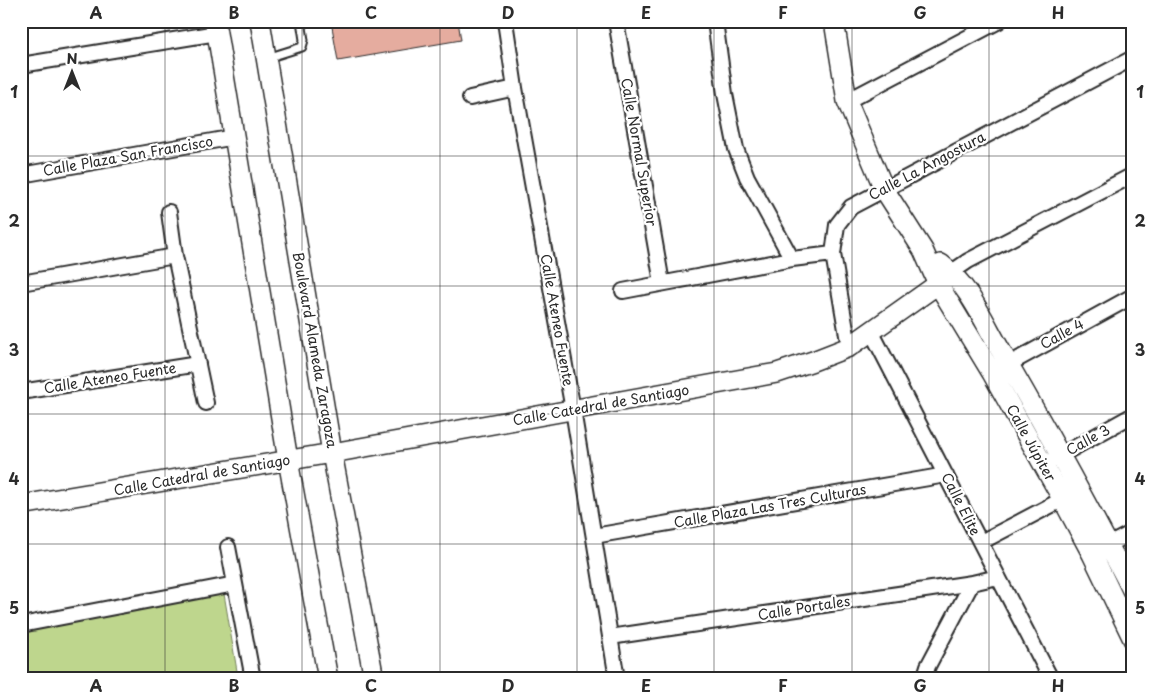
<svg xmlns="http://www.w3.org/2000/svg" width="1154" height="700" viewBox="0 0 1154 700" font-family="'Playpen Sans',sans-serif">
  <style>
    .green { fill: #bed68d; stroke: #74805c }
    .building { fill: #e5ac9f; stroke: #2b2b2b }
    .lines { fill: none; stroke-linecap: round; stroke-linejoin: round }
    .lane-casing { stroke: #2b2b2b; stroke-width: 11 }
    .street-casing { stroke: #2b2b2b; stroke-width: 18 }
    .secondary-casing { stroke: #2b2b2b; stroke-width: 22 }
    .lane { stroke: #fff; stroke-width: 7 }
    .street { stroke: #fff; stroke-width: 14 }
    .secondary { stroke: #fff; stroke-width: 19 }
    .grid { fill: none; stroke: #2b2b2b; stroke-width: 1; stroke-opacity: 0.55 }
    .labels { text-anchor: middle; stroke-width: 4.5; stroke-linejoin: round; paint-order: stroke }
    .street-label { font-size: 14px; fill: #2b2b2b; stroke: #fff }
    .neatline { fill: none; stroke: #2b2b2b; stroke-width: 2 }
    .grid-label { font-size: 16px; text-anchor: middle; font-weight: bold; fill: #2b2b2b }
  </style>
  <rect width="100%" height="100%" fill="#fff"/>
  <filter id="ink" filterUnits="userSpaceOnUse"><feTurbulence type="fractalNoise" baseFrequency=".02" numOctaves="2"/><feDisplacementMap in="SourceGraphic" scale="10" xChannelSelector="R" yChannelSelector="G"/><feConvolveMatrix kernelMatrix="1 2 1 2 8 2 1 2 1" color-interpolation-filters="sRGB"/></filter>
  <g filter="url(#ink)">
    <!-- green -->
    <path class="green" d="M224,594L237,671L195,679H21V630Z"/>
    <!-- building -->
    <path class="building" d="M331,21H458L461,40L338,61Z"/>
    <g class="lines">
      <defs>
        <path id="lane" d="M267,58L302,47L304,40L301,21"/>
        <path id="street" d="M505,21L515,88L573,410L617,679
          M616,21L662,283
          M715,21L725,94L736,149L747,177L792,259
          M21,65L217,33
          M470,98L515,88
          M847,101L999,21
          M21,175L235,137
          M169,212L175,256L206,403
          M952,272L968,261L1133,175
          M21,283L175,256
          M623,291L792,259L833,254
          M871,331L1051,679
          M849,347L833,254L837,225L851,207L1133,58
          M1002,368L1133,296
          M21,392L198,364
          M1052,460L1133,415
          M594,536L946,475
          M981,542L1071,495
          M228,547L253,679
          M1101,549L1133,532
          M21,625L235,584
          M610,637L972,583L998,577
          M924,679L928,666L972,583"/>
        <path id="secondary" d="M215,21L288,460L328,679
          M260,21L332,453L374,679
          M834,21L847,101L884,189L923,250L938,284L992,373L1063,500L1092,554L1133,639
          M941,264C969,285 984,322 1001,351C1047,430 1091,511 1133,592
          M21,505L332,453L777,373L813,361L849,347L938,284L952,272"/>
      </defs>
      <!-- lane casing -->
      <use href="#lane" class="lane-casing"/>
      <!-- street casing -->
      <use href="#street" class="street-casing"/>
      <!-- secondary casing -->
      <use href="#secondary" class="secondary-casing"/>
      <!-- lane -->
      <use href="#lane" class="lane"/>
      <!-- street -->
      <use href="#street" class="street"/>
      <!-- secondary -->
      <use href="#secondary" class="secondary"/>
    </g>
  </g>
  <!-- grid -->
  <path class="grid" d="M165,21V679M302,21V679M440,21V679M577,21V679M714,21V679M852,21V679M989,21V679M21,156H1133M21,286H1133M21,414H1133M21,544H1133"/>
  <g class="labels">
    <!-- street labels -->
    <g class="street-label">
      <text transform="translate(639 152) rotate(80)" y="5">Calle Normal Superior</text>
      <text transform="translate(128 156) rotate(-10)" y="5">Calle Plaza San Francisco</text>
      <text transform="translate(927 166) rotate(-28)" y="5">Calle La Angostura</text>
      <text transform="translate(557 320) rotate(80)" y="5">Calle Ateneo Fuente</text>
      <text transform="translate(1062 334) rotate(-29)" y="5">Calle 4</text>
      <text transform="translate(315 350) rotate(80)" y="5">Boulevard Alameda Zaragoza</text>
      <text transform="translate(110 378) rotate(-9)" y="5">Calle Ateneo Fuente</text>
      <text transform="translate(601 405) rotate(-10)" y="5">Calle Catedral de Santiago</text>
      <text transform="translate(1088 440) rotate(-29)" y="5">Calle 3</text>
      <text transform="translate(1031 443) rotate(61)" y="5">Calle Júpiter</text>
      <text transform="translate(202 475) rotate(-10)" y="5">Calle Catedral de Santiago</text>
      <text transform="translate(961 504) rotate(63)" y="5">Calle Elite</text>
      <text transform="translate(770 506) rotate(-10)" y="5">Calle Plaza Las Tres Culturas</text>
      <text transform="translate(804 608) rotate(-9)" y="5">Calle Portales</text>
    </g>
  </g>
  <!-- margin -->
  <rect width="1154" height="700" fill="none" stroke="#fff" stroke-width="55"/>
  <!-- north arrow -->
  <g transform="translate(72 72)" stroke="#ffffff" stroke-width="4" paint-order="stroke">
  <path d="M0-4L9 19L0 12L-9 19Z" fill="#2b2b2b"/>
  <text y="-8" font-size="14" font-weight="bold" text-anchor="middle" fill="#2b2b2b">N</text>
  </g>
  <rect x="28" y="28" width="1098" height="644" class="neatline"/>
  <g class="grid-label">
    <text x="96" y="19">A</text>
    <text x="234" y="19">B</text>
    <text x="371" y="19">C</text>
    <text x="508" y="19">D</text>
    <text x="646" y="19">E</text>
    <text x="783" y="19">F</text>
    <text x="920" y="19">G</text>
    <text x="1058" y="19">H</text>
    <text x="14" y="98">1</text>
    <text x="1140" y="98">1</text>
    <text x="14" y="227">2</text>
    <text x="1140" y="227">2</text>
    <text x="14" y="356">3</text>
    <text x="1140" y="356">3</text>
    <text x="14" y="485">4</text>
    <text x="1140" y="485">4</text>
    <text x="14" y="614">5</text>
    <text x="1140" y="614">5</text>
    <text x="96" y="692">A</text>
    <text x="234" y="692">B</text>
    <text x="371" y="692">C</text>
    <text x="508" y="692">D</text>
    <text x="646" y="692">E</text>
    <text x="783" y="692">F</text>
    <text x="920" y="692">G</text>
    <text x="1058" y="692">H</text>
  </g>
</svg>
